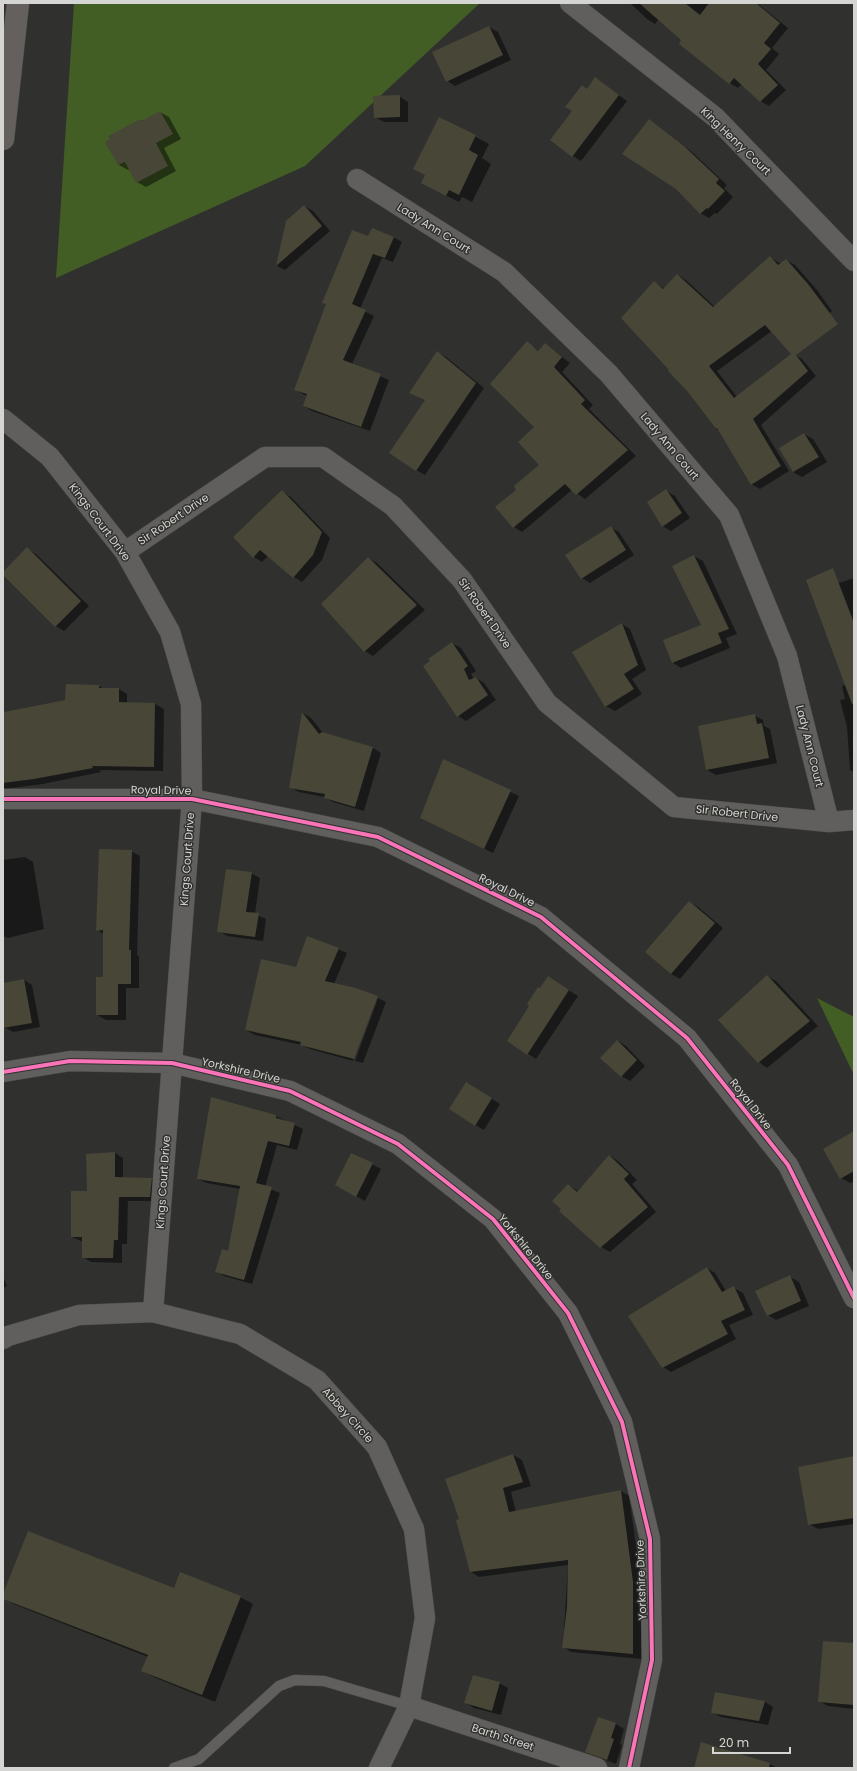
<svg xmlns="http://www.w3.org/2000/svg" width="857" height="1771" viewBox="0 0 857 1771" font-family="Poppins,sans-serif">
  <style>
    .green { fill: #435e24 }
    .shadow { fill: #0007 }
    .building { fill: #484636; fill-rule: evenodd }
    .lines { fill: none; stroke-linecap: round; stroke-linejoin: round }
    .service-casing { stroke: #4e4e4c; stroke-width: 11 }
    .minor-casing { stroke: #4e4e4c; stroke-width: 21 }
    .secondary-casing { stroke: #4e4e4c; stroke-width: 23 }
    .service { stroke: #605f5e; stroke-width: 10 }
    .minor { stroke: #605f5e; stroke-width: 20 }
    .secondary { stroke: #64605e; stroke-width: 22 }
    .cycleway-casing { stroke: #31312e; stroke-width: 6 }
    .cycleway { stroke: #fb73b8; stroke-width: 4 }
    .labels { text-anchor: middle; stroke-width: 3; stroke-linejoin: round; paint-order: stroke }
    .street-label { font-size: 11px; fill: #d5d5d3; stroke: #31312e }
  </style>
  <rect width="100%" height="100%" fill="#30302f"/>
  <!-- green -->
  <path class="green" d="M74,3H480L305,166L56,278Z
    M817,998L854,1017V1075Z"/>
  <!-- shadow -->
  <path class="shadow" d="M630,3H757L788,28L772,48L779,54L766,70L786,90L769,106L760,101L742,84L738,88L730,83L659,19L655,24L647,19Z
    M489,27L498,32L511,60L455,86L447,81Z
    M596,79L627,101L581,161L573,156V111L582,86L588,90Z
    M399,96L408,102V122H384L375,117Z
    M160,112L169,117L181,139L164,148L176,171L146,187L137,182L130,169L128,170L119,165L106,142L141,120L144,121Z
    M440,118L489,144L482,158L491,164L472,202L462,197L459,202L435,190L426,175Z
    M650,120L692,152L727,185L724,188L733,197L717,214L715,213L709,218L700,213Z
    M304,206L313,211L330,231L285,270L277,266L287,222Z
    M393,237L402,242L393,262L382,258L360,309L374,316L352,364L389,380L370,431L312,411L304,406L307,396L296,390L327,304L323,303L369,238Z
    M770,257L781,264L786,260L795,265L817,290L832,311L792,349L772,331L717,371L737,397L793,354L802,359L816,376L761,425L789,471L760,489L751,484L720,431L716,429L687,391L654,282L665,289L678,275L686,280L715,307Z
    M527,343L539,351L545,344L570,363L562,372L593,405L589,409L636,456L585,499L572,490L522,532L514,527L497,507L518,490L541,465L535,427Z
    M437,352L446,357L484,388L425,475L416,470L426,400Z
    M804,434L813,439L827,462L802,477L793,472Z
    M666,491L675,496L690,518L671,531L662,526Z
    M282,492L291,497L330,538L322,560L302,582L294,577L268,556L262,562L254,557Z
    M611,528L619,532L634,555L590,583L582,578Z
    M27,549L36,554L89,606L64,631L56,626Z
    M694,556L703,561L737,634L726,638L730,648L681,668L673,663L703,625Z
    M368,558L377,563L425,610L373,656L365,651Z
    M854,578V772L850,770L847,727L840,700L845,699L842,686L846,685L836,584Z
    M622,624L630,629L646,670L632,679L642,694L615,711L606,706Z
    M452,643L461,648L476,671L471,674L474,679L476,678L484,683L496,700L466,721L458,716Z
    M99,686L104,689H119L127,694V703L155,704L164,709L163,771L100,770L101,772L43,784L3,789V712L66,700Z
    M303,713L311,718L323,733L373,748L381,753L364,811L333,802L324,797L299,792L290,787Z
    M755,716L763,720L764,726L770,729L777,763L716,775L707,770Z
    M443,761L519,796L493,853L421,818Z
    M131,851L140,856L137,955L139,956V988H126V1020H106L97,1015L104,978V934L97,930Z
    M25,857L33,862L44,929L8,938L3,936V860Z
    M251,873L260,878L255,914L266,919L263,941L227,936L219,931Z
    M689,902L698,907L723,928L680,979L671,974Z
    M338,949L347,953L334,984L377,997L353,1061L310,1049L302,1045L255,1035L246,1030L297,968Z
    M767,976L776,981L818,1026L767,1068L759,1062L720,1020Z
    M24,980L32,985L40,1027L13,1032L4,1027L3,984Z
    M557,983L578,996L536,1059L508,1041L541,989Z
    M378,998L386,1002L363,1063L355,1061Z
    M618,1041L626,1046L645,1066L630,1081L621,1076Z
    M475,1088L500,1104L484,1130L475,1125Z
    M276,1116L303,1129L297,1150L277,1145L265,1187L280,1193L252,1284L224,1276L216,1271L229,1252L240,1189L207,1183L198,1179Z
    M854,1132V1181L850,1183L841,1178Z
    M115,1153L123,1158V1178L151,1179L160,1184L159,1201H128L127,1244H122V1263L91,1262L83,1257V1242L72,1237L88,1192Z
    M610,1156L618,1161L637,1180L632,1184L656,1212L610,1252L601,1247L562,1208L568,1185L578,1191Z
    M372,1164L381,1169L365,1201L336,1185Z
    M707,1268L715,1273L726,1291L734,1288L743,1293L753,1315L729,1325L736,1339L671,1372L663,1367Z
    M3,1276L7,1286L3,1288Z
    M790,1277L799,1282L809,1306L776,1320L768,1315Z
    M513,1455L522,1460L531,1486L511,1492L516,1512L621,1491L629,1496L642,1587L641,1659L571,1652L563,1647L568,1565L479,1577L471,1572Z
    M854,1457V1524L818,1529L809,1524Z
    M174,1589L240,1597L253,1604L215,1702L156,1678L143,1671L148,1657L16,1605L3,1598Z
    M854,1644V1709L828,1706L819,1701Z
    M499,1683L508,1688L501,1715L474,1708L466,1703Z
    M765,1702L773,1707L768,1725L721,1717L712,1712Z
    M598,1718L616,1724L624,1729L620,1744L622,1745L616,1764L595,1756L586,1751Z
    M702,1744L770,1764L777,1768H695Z"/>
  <!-- building -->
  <path class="building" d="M639,3H685L700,15L709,3H756L780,23L764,43L771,49L758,64L778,85L760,102L734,78L729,84L679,44L681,40Z
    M489,26L503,55L446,82L432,52Z
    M595,77L619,95L572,157L550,140L572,111L565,107L582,85L587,89Z
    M400,95V117L374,118L373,96Z
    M160,111L173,134L156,143L168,166L136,183L125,162L118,165L105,142L110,139L108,136L141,119L142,121Z
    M439,117L476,135L469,150L478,155L459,195L449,190L446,196L421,183L425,175L413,169Z
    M649,119L684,146L719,179L716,183L725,191L708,209L707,208L700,214L676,189L622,154Z
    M304,205L322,226L276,266L286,221Z
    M372,228L394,237L385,258L373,254L352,304L366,310L343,360L381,374L361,427L303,406L307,394L294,390L326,304L322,303L352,230L368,236Z
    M770,256L778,265L786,259L808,284L838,324L796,355L808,371L753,419L781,466L751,485L717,428L716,429L687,391L668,371L669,370L621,318L654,281L663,289L677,274L713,307ZM765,325L791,354L734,398L709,366Z
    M527,341L538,351L545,343L562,357L554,367L585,400L581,404L628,450L576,495L565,484L513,528L495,507L516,490L514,486L539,465L518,442L534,427L490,384Z
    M437,351L476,383L416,471L389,453L425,400L409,393Z
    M804,433L819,457L793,472L779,448Z
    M666,489L682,513L662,527L647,502Z
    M282,490L322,532L313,555L293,578L260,550L253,558L233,537Z
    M611,526L626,550L581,579L565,555Z
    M27,547L81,601L55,627L3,575V572Z
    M694,555L729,629L718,633L722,643L672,663L663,640L701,625L672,566Z
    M368,557L417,605L364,652L321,604Z
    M833,568L854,623V704H852L806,580Z
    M622,623L638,665L624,674L634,689L605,707L572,652Z
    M452,642L468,666L464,669L469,680L476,677L488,695L457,717L423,666L430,661L428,659Z
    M66,684L99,685V688H119V702L155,703L154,767L92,766L93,768L34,779L3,783V712L65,700Z
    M302,712L319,734L322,732L373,747L355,807L324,798L325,794L289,788Z
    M755,714L757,724L762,723L769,758L706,770L698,726Z
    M443,759L511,790L484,849L420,818Z
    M99,849L132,850L129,950H131V984H118V1015H96V977H103V930L96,931Z
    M226,869L252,872L246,912L259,913L255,937L217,932Z
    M689,901L715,923L671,974L645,952Z
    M307,936L339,948L325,981L356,988L378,996L354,1059L300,1045L301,1042L245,1030L261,959L296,967Z
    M767,975L810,1021L758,1063L718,1020Z
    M548,976L569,990L527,1055L507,1041L529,1006L527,1004L538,987L540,988Z
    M24,979L32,1023L3,1028V983Z
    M617,1040L637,1060L621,1077L600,1058Z
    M466,1082L492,1098L475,1126L449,1109Z
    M211,1097L276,1115V1118L295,1123L289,1146L268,1141L256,1183L272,1187L244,1280L215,1272L222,1249L228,1251L240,1186L197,1179Z
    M854,1131V1171L840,1179L823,1149Z
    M115,1152V1177L152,1178L150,1197H119L118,1240H114L113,1258H82V1237H71V1191H87L86,1154Z
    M351,1153L373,1163L356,1197L335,1185Z
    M609,1155L629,1174L624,1179L648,1207L600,1248L559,1211L561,1209L552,1201L568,1184L577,1192Z
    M707,1267L722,1292L734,1286L745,1310L721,1321L728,1334L662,1368L628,1316Z
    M790,1275L801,1301L767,1316L755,1291Z
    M513,1454L523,1482L503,1488L509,1512L621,1490L633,1582V1654L562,1648L567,1607L568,1560L470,1572L456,1520L459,1519L445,1479Z
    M854,1456V1518L808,1525L798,1467Z
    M28,1531L174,1588L180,1572L241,1596L202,1695L141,1671L148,1655L3,1599V1594Z
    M823,1641L854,1643V1705L818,1702Z
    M473,1675L500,1682L492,1711L464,1703Z
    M715,1692L765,1701L759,1721L711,1713Z
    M598,1717L616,1723L611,1738L614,1739L607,1760L585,1752Z
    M701,1742L770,1763L769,1768H694Z"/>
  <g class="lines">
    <defs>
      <path id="service" d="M174,1768L199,1759L279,1686L295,1680L324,1681L409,1706"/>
      <path id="minor" d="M570,3L715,117L854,261
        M357,179L504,272L609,374L729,515L787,656L829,822
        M3,419L50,457L125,552L170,632L191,704L192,799L153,1312
        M125,552L265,457H323L393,506L462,580L547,703L674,807L829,822L854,820
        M3,799H192L378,837L541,917L687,1038L788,1165L854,1298
        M3,1072L70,1061L172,1063L290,1091L398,1144L493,1219L568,1313L622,1422L650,1539L652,1660L629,1768
        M3,1339L8,1336L79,1315L153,1312L240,1334L317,1380L377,1447L414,1529L425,1618L409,1706L379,1768
        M409,1706L597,1768"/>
      <path id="secondary" d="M3,139L18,3"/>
    </defs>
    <!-- service casing -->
    <use href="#service" class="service-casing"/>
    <!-- minor casing -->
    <use href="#minor" class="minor-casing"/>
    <!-- secondary casing -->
    <use href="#secondary" class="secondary-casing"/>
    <!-- service -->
    <use href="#service" class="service"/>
    <!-- minor -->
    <use href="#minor" class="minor"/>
    <!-- secondary -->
    <use href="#secondary" class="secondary"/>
    <defs>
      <path id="cycleway" d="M3,799H192L378,837L541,917L687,1038L788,1165L854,1298
        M3,1072L70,1061L172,1063L290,1091L398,1144L493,1219L568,1313L622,1422L650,1539L652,1660L629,1768"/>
    </defs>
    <!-- cycleway casing -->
    <use href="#cycleway" class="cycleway-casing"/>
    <!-- cycleway -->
    <use href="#cycleway" class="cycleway"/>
  </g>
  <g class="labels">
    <!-- street labels -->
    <g class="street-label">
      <text transform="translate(736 141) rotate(44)" y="4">King Henry Court</text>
      <text transform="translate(434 228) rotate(32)" y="4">Lady Ann Court</text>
      <text transform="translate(670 446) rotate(50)" y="4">Lady Ann Court</text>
      <text transform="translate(173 519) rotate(-34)" y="4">Sir Robert Drive</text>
      <text transform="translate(100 522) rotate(53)" y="4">Kings Court Drive</text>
      <text transform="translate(485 613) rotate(55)" y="4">Sir Robert Drive</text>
      <text transform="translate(810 746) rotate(76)" y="4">Lady Ann Court</text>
      <text transform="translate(161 790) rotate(1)" y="4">Royal Drive</text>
      <text transform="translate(737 813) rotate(6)" y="4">Sir Robert Drive</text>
      <text transform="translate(187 859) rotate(-86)" y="4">Kings Court Drive</text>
      <text transform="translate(507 890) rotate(26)" y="4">Royal Drive</text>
      <text transform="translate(241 1070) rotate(13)" y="4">Yorkshire Drive</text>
      <text transform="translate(751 1104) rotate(52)" y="4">Royal Drive</text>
      <text transform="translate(163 1182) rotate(-86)" y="4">Kings Court Drive</text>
      <text transform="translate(526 1247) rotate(51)" y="4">Yorkshire Drive</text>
      <text transform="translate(348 1415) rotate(48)" y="4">Abbey Circle</text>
      <text transform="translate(641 1580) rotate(-92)" y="4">Yorkshire Drive</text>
      <text transform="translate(503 1737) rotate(18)" y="4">Barth Street</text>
    </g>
  </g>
  <!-- border -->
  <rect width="857" height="1771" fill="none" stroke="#d5d5d3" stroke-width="8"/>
  <!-- scale -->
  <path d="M713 1747v6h77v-6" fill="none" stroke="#d5d5d3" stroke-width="2"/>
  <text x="719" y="1747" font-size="12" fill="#d5d5d3" stroke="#31312e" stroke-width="3" paint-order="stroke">20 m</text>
</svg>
